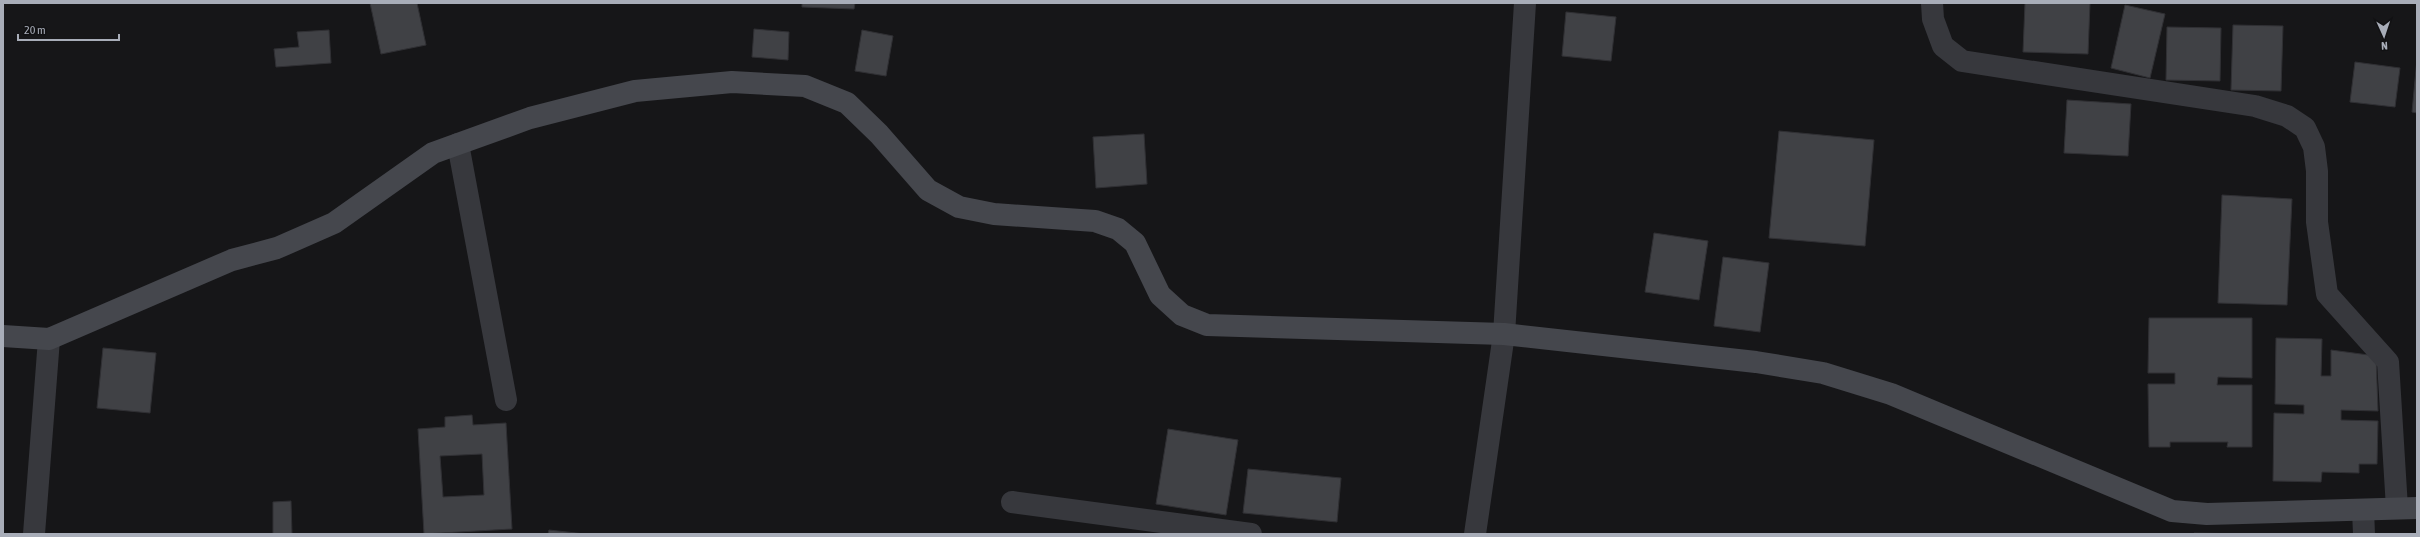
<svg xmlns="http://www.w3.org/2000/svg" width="2420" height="537" viewBox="0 0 2420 537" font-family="'Asap Condensed',sans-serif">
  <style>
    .building { fill: #404145; stroke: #303034; fill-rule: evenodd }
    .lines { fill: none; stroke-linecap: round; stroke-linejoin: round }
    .street { stroke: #37383d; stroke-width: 22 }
    .secondary { stroke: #45474d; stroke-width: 22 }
  </style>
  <rect width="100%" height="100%" fill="#161618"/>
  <!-- building -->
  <path class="building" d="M370,3H417L426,45L381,54Z
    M802,3H855L854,9L802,7Z
    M2025,3H2090L2088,54L2023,52Z
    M2125,5L2165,14L2150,78L2111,68Z
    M1566,12L1616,17L1611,61L1562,56Z
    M2233,25L2283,26L2281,91L2231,90Z
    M2167,27L2221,28L2220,81L2166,80Z
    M754,29L789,32L788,60L752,57Z
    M329,30L331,63L276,67L274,49L299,47L297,32Z
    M862,30L893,36L886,76L855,71Z
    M2417,59V113L2412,112Z
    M2355,62L2400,68L2395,107L2350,102Z
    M2067,100L2131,104L2128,156L2064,153Z
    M1779,131L1874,140L1865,246L1769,238Z
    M1144,134L1147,184L1096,188L1093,137Z
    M2222,195L2292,199L2287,305L2218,303Z
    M1654,233L1708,241L1699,300L1645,292Z
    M1723,257L1769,263L1760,332L1714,326Z
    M2149,318H2252V378L2218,377L2217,385H2252V447H2227L2228,442H2170V447H2149L2148,384H2175V373H2148Z
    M2276,338L2322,339L2321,376H2331V350L2376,356L2378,411L2341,410V420L2378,421L2377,464H2359V473L2322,472L2321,482L2273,481L2274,413L2304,414V405L2275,404Z
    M103,348L156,353L150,413L97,408Z
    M472,415L473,425L506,423L512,529L424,534L418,429L445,427V417ZM482,454L484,495L443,497L440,456Z
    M1168,429L1238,440L1226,515L1156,504Z
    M1248,469L1341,478L1337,522L1243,513Z
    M291,501L292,534H273V502Z
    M549,530L585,534H548Z
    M2194,533L2250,534H2194Z"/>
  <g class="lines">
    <!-- street -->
    <path class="street" d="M1932,3L1933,19L1943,46L1962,61L2255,106L2287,116L2305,128L2314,147L2317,171V222L2327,294L2388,362L2397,508
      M458,144L506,400
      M1012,502L1251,534
      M2363,510L2364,534
      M34,534L49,339
      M1475,534L1504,334L1525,3"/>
    <!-- secondary -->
    <path class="secondary" d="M3,336L49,339L232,260L277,248L334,223L433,153L530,118L635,91L732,82L805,86L847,103L879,134L928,190L959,207L994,214L1095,221L1118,229L1135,243L1160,295L1182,315L1207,325L1504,334L1756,362L1823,373L1891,394L2172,511L2207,514L2417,508"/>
  </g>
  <!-- border -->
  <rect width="2420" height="537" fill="none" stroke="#a8adb8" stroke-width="8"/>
  <!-- north arrow -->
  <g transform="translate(2384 36) rotate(177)" stroke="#111113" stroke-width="3" paint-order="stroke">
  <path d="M0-3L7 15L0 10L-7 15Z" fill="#a8adb8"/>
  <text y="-6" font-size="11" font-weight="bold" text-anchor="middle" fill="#a8adb8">N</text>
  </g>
  <!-- scale -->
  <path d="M18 34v6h101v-6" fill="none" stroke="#a8adb8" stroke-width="2"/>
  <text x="24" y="34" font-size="12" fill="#a8adb8" stroke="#111113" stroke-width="3" paint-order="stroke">20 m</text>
</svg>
